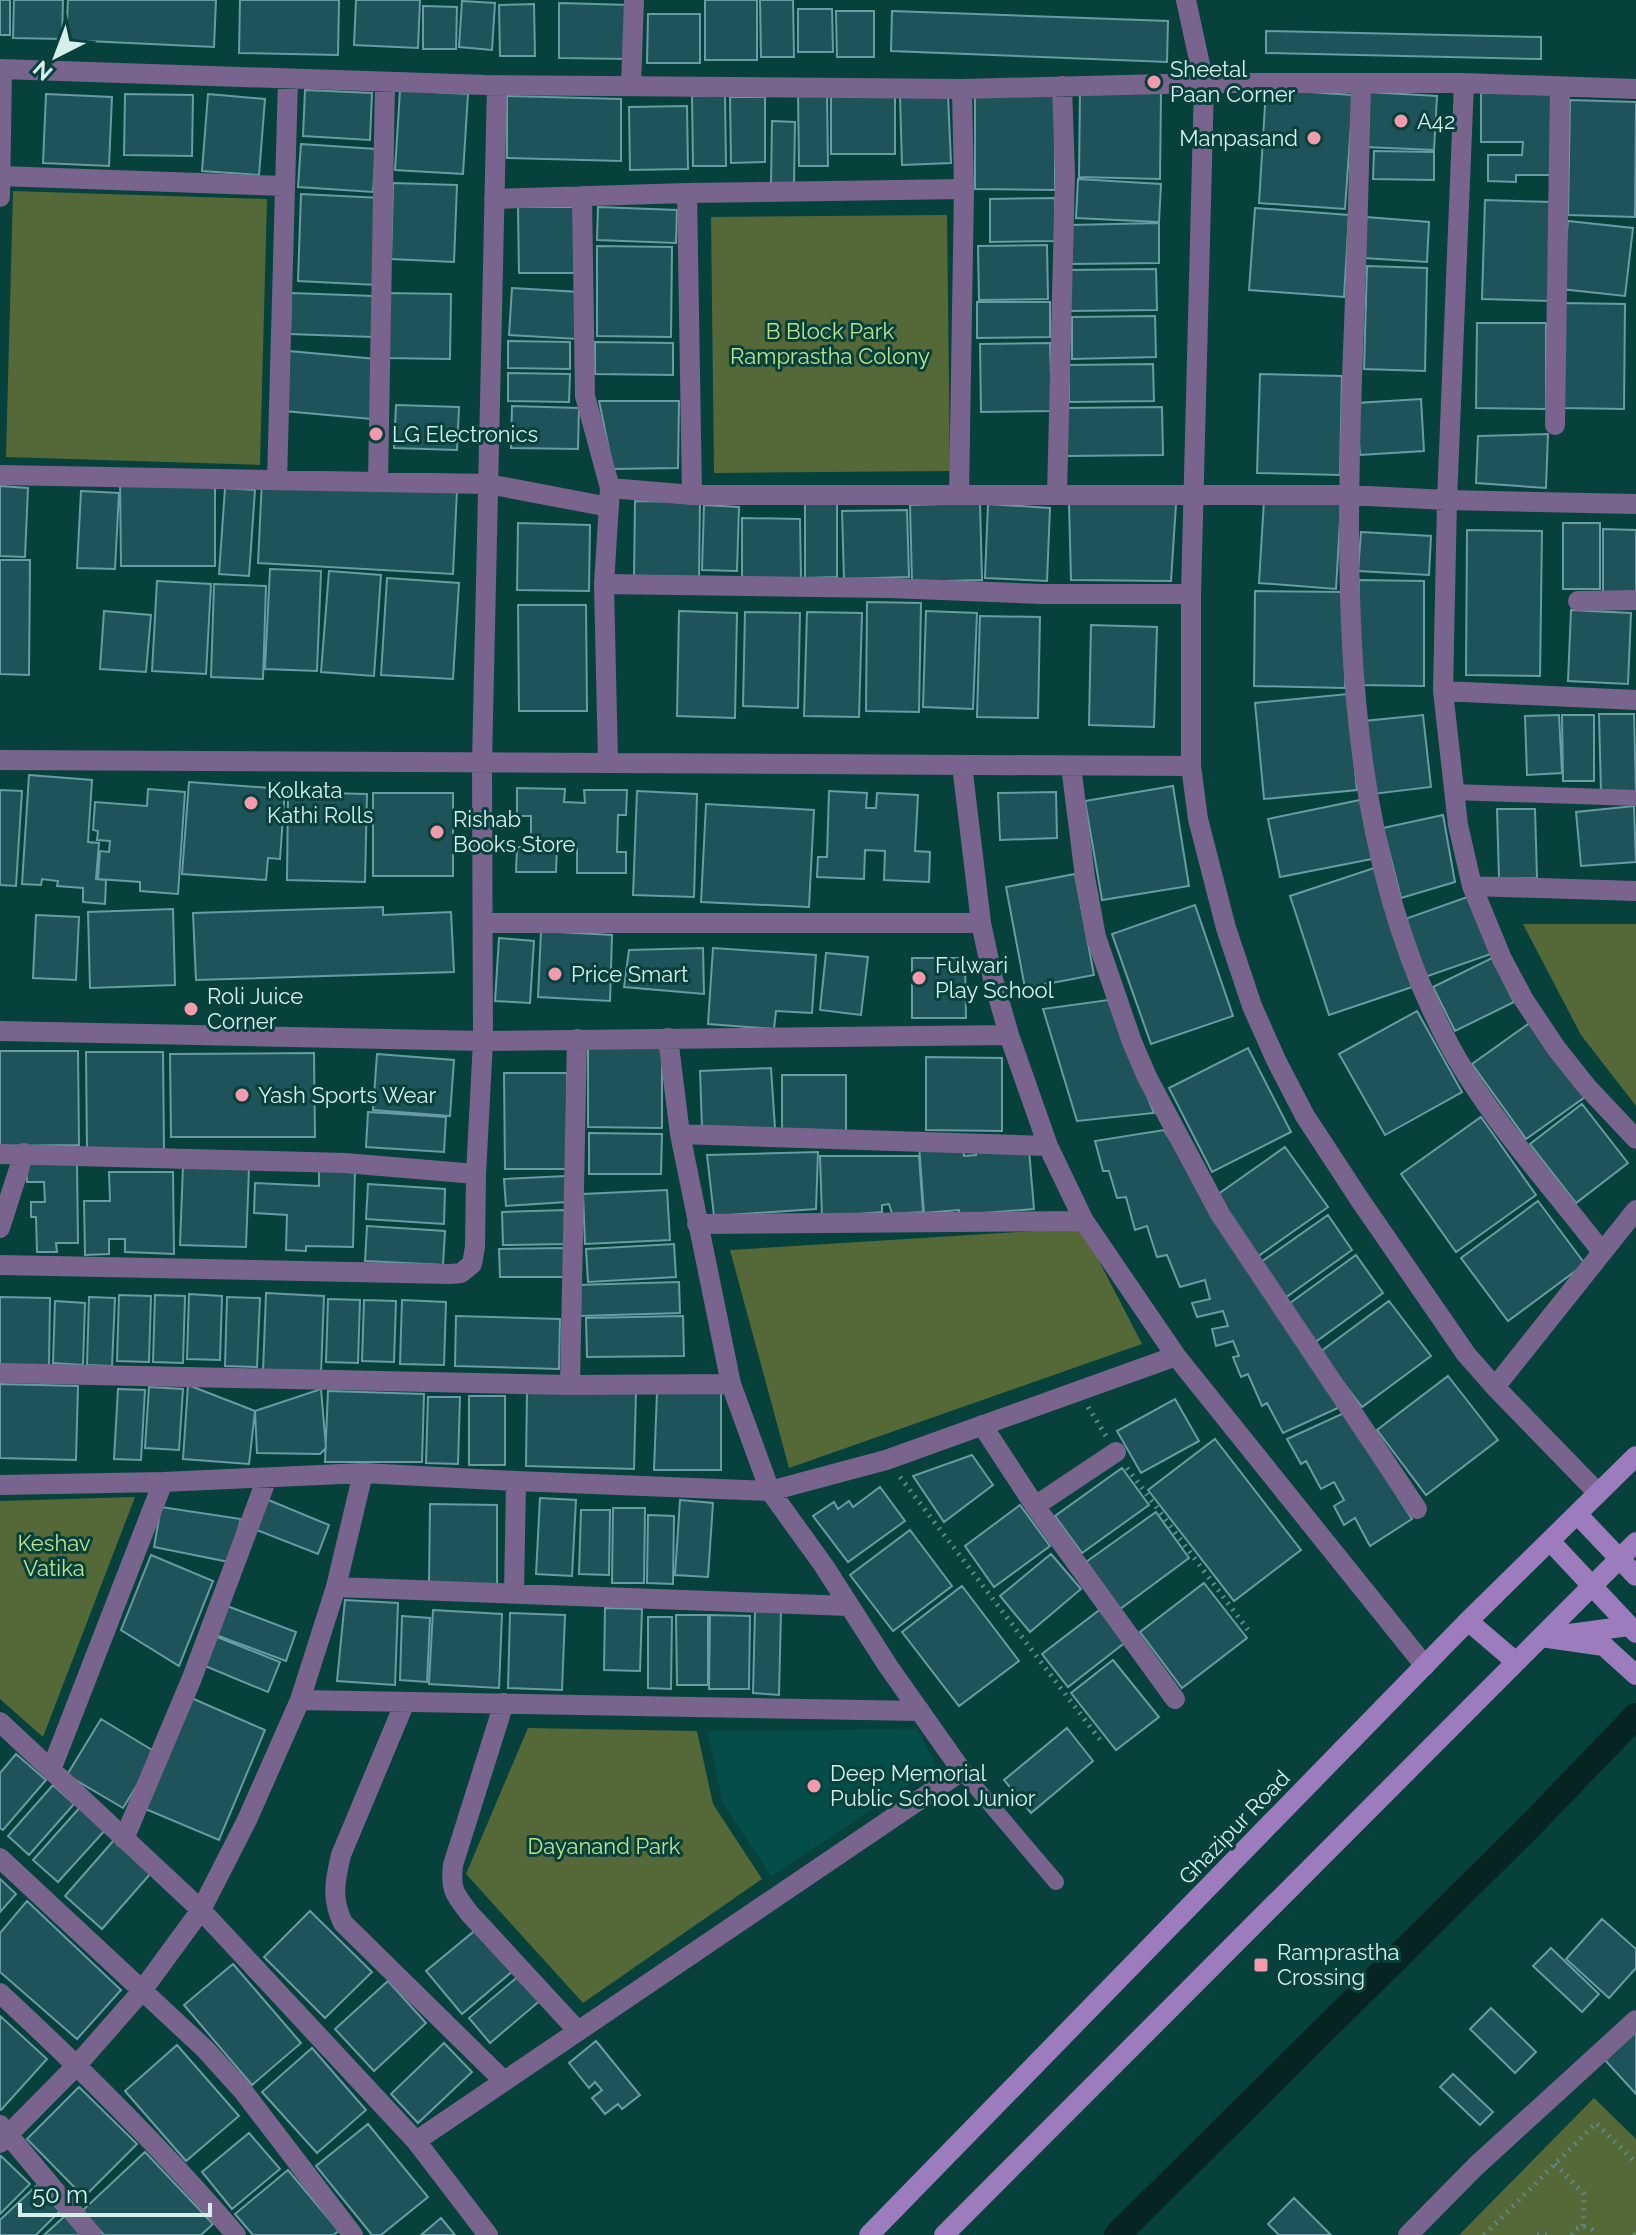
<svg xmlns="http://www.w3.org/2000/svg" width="1636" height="2235" viewBox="0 0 1636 2235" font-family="Raleway,sans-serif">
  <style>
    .built { fill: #044d48 }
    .green { fill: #556838 }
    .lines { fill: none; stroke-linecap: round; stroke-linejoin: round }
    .canal { stroke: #062422; stroke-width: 26 }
    .building { fill: #1f535a; stroke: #689ba2; stroke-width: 2 }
    .path { stroke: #5b8883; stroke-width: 5; stroke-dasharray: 2 6; stroke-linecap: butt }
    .lane { stroke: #79648e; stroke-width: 16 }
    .street { stroke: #79648e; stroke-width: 20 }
    .secondary { stroke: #9d7cbd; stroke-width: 20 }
    .poi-dot { fill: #f39aac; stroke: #07413c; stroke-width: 3 }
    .labels { text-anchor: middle; stroke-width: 6; stroke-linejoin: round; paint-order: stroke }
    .poi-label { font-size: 22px; fill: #d5efec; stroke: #07413c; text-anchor: start }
    .park-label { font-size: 22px; fill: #bfe38b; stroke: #07413c }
    .street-label { font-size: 22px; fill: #d5efec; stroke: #07413c }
  </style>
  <rect width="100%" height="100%" fill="#07413c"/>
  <!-- built -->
  <path class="built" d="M917,1729L937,1767L771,1876L723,1804L707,1731Z"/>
  <!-- green -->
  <path class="green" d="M13,191L267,199L260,465L6,457Z
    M947,215L950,471L714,473L711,217Z
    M1523,924H1636V1106L1581,1035Z
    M1082,1228L1142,1344L789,1468L730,1250Z
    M135,1497L43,1737L0,1699V1501Z
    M528,1728L697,1731L713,1804L762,1879L583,2003L466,1874Z
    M1594,2098L1636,2139V2235H1459Z"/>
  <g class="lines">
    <!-- canal -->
    <path class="canal" d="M1117,2235L1528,1828L1636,1716"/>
  </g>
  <!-- building -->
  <path class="building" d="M0,0H10V35H0Z
    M14,0H63L62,39L13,38Z
    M68,0H216L214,47L66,40Z
    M240,0H339L338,55L239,53Z
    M356,0H420L418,48L354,45Z
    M705,0H757V60H705Z
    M760,0H793L794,57H761Z
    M462,1L495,3L492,50L459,47Z
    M559,3L631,5L630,59L559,58Z
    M534,4L535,56H500L499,5Z
    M423,6L457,7L456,49H423Z
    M798,9H832L833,52H798Z
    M836,11H874V57H837Z
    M892,11L1168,21L1167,62L891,51Z
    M648,14H700V63H647Z
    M1266,31L1541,37V59L1266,53Z
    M1266,89L1353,95L1345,209L1259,203Z
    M305,90L372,93L370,140L303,136Z
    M400,90L468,94L463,174L395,170Z
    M1080,91L1161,93L1160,179L1079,177Z
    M798,92H827L828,166H799Z
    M1368,92L1437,96L1434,150L1365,147Z
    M831,93H895V154H831Z
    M1481,93H1552V175H1516V182L1488,181V155H1522L1523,142H1481Z
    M46,94L112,97L109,166L43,163Z
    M125,94L193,95L192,156L124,155Z
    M208,94L265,99L259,175L202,171Z
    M975,94H1055V190L975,189Z
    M725,95L726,166H693L692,96Z
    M948,95L951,163L902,165L900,96Z
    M507,96L621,99V161L507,158Z
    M730,97H765V162L731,163Z
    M1570,100L1636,102L1635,217L1568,215Z
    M687,106L688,169L630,170L629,107Z
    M772,121L795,122L794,185L771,184Z
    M301,144L376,149L373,192L298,187Z
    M1374,151L1434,152V180L1373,179Z
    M1078,179L1161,184L1159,222L1076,218Z
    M393,183L457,185L454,262L391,259Z
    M301,194L381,198L377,285L298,281Z
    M1055,198L1056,241L990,242V199Z
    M1485,200L1553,202L1551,301L1482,299Z
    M518,207H581V273H519Z
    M598,207L677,210L676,243L597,240Z
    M1255,208L1349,215L1344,297L1249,290Z
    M1366,217L1429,222L1427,262L1364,258Z
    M1568,221L1633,228L1625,296L1561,289Z
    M1159,223V263L1071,264L1070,225Z
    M1047,245L1048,299L979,300L978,246Z
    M597,246L672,247L671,337L597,336Z
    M1367,266L1427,268L1425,371L1364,369Z
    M1156,269L1157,310L1069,311L1068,270Z
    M512,288L580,292L578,339L509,335Z
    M291,293L374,296L373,337L290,334Z
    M386,293L451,294L450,359L385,358Z
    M977,302H1050V337L977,338Z
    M1564,303L1625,304L1624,409L1563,408Z
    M1155,316L1156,357L1072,359V317Z
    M1477,323H1546V409L1476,408Z
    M508,341L570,342V369L508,368Z
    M595,342L673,343V375L595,374Z
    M1050,343L1052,411L981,412L980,344Z
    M289,351L376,359L371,419L284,411Z
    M1153,364L1154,401L1069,402V365Z
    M508,373L570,374L569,402L508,401Z
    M1260,374L1342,376L1340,475L1257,473Z
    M1421,399L1424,451L1360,455L1356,403Z
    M599,401H679L678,468L613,469Z
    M396,405L459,407L457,450L394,448Z
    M512,406L579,408L578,449L511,448Z
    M1162,407L1163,455L1067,456L1066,408Z
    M1548,434L1546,488L1476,483L1478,436Z
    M120,479H215V566H121Z
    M262,480L457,491L453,574L258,563Z
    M0,486L28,488L25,557L0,556Z
    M225,488L255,490L249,576L219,574Z
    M81,491L119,493L115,569L77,568Z
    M1264,500L1341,504L1336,589L1259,583Z
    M635,501L700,502L699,578L634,577Z
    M805,501H837V577L805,578Z
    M980,503L982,580L912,582L910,505Z
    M1069,503L1176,504L1171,581L1071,580Z
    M988,504L1050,508L1047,581L985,578Z
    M704,505L739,507L737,571L702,570Z
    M907,510L909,577L844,579L842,511Z
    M742,518L800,519L801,579H742Z
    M518,523L590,525L589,591L517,590Z
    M1563,523H1600V589H1563Z
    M1603,529L1636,530V595L1603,594Z
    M1467,530L1542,531L1540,676L1466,675Z
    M1361,532L1431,536L1429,575L1358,571Z
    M0,560H30L29,675L0,674Z
    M270,569L321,571L317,671L265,669Z
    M329,571L381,575L374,676L321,672Z
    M387,578L459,583L453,679L381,675Z
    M1359,580L1424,581V686L1359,685Z
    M157,581L211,584L206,674L152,671Z
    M214,584L266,586L263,679L211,677Z
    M1255,591L1346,592L1345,688L1254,686Z
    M867,602L921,603L919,712L866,711Z
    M518,605H586L587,711H519Z
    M1571,610L1631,613L1628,684L1568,681Z
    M104,611L151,615L146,672L100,669Z
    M679,611L737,613L735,718L677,716Z
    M926,611L977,613L973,709L923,707Z
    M745,612L800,613L798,708L743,706Z
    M807,612L862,613L859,717L804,716Z
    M980,616L1040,617L1038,718L977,717Z
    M1091,625L1157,627L1154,727L1089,725Z
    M1348,694L1357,790L1264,799L1255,703Z
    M1599,714H1634L1636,793H1601Z
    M1423,715L1431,787L1373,794L1364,721Z
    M1559,715L1562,773L1527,775L1525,716Z
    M1562,715H1594V781H1563Z
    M29,775L92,780L88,842L99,843L96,879L106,880L105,904L83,902V888L57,886L58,881L42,879L41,885L22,884Z
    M189,782L285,789L280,859L268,858L266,880L182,874Z
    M1173,786L1189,886L1102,900L1085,801Z
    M517,788L565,789L564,802L585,803L584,790H627L626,815H618L617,852H626V873H577V848H557L556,872H516L517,847H531V816H517Z
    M148,789L185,792L178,894L140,891V882L98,879L100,851L109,852L110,841L97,840L98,831L93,830L95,802L147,806Z
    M0,790L22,791L16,886L0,885Z
    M637,791L697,794L694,897L633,895Z
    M829,791L867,793L866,808H876L877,793L918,795L915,851L930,852L929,882L884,880L885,851L865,850L864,879L817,877L818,857H827Z
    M288,792L367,794L365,882L287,880Z
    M1056,792L1057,838L1000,840L998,793Z
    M373,793H453V876H373Z
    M1360,800L1372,859L1280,877L1268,819Z
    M706,804L814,810L809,907L701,902Z
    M1634,806L1636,862L1581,866L1576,812Z
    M1497,809H1535L1537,878L1499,879Z
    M1443,815L1455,882L1401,898L1383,828Z
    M1374,868L1412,987L1329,1015L1290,896Z
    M1075,874L1094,975L1025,988L1006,887Z
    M1473,895L1494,953L1425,977L1405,919Z
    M1195,905L1233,1016L1151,1044L1112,934Z
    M383,907V915L451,912L454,972L196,980L193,913Z
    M173,909L175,985L90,988L88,912Z
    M36,915L79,917L76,980L33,978Z
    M541,931L612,935L610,1001L538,997Z
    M499,938L534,941L530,1003L495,1001Z
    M703,948L704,994L624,987L629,950Z
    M713,948L816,955L812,1013L776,1011L774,1029L708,1024Z
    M826,953L868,957L861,1015L820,1010Z
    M912,958H965L966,1018H912Z
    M1492,958L1514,1002L1455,1031L1433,987Z
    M1108,1000L1154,1113L1077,1121L1043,1009Z
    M1417,1011L1462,1092L1385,1135L1339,1054Z
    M1531,1022L1585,1097L1526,1139L1472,1064Z
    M588,1045L662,1046V1128L588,1127Z
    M1248,1048L1291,1132L1212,1172L1169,1088Z
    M0,1051H78L79,1145L0,1146Z
    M86,1052H163L164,1149L87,1150Z
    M314,1053L315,1137H171L170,1054Z
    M377,1054L454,1060L450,1116L373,1110Z
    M926,1057L1002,1058V1131L926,1130Z
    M771,1068L775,1128H702L700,1071Z
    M504,1073H567L568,1169H505Z
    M782,1075H846V1133H782Z
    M1582,1104L1628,1163L1576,1203L1530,1144Z
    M368,1112L446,1117L444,1152L366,1147Z
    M1481,1117L1536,1195L1456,1252L1401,1174Z
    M1164,1130L1340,1407L1283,1433L1267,1403L1262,1406L1248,1374L1241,1377L1233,1357L1239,1356L1233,1341L1216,1346L1212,1329L1228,1326L1223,1311L1197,1317L1192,1303L1210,1299L1205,1280L1180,1287L1167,1255L1157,1257L1147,1226L1135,1230L1126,1197L1117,1198L1109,1171H1103L1095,1141Z
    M589,1133L662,1134L661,1174H589Z
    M919,1145L963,1146L964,1156L976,1155V1149L1029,1150L1034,1209L959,1215V1210L924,1213Z
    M1285,1147L1328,1207L1257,1257L1214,1197Z
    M818,1152L816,1209L714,1216L707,1155Z
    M820,1156H919L923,1212L892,1214L889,1204L882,1205V1212L822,1217Z
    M26,1163H77L78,1243H56L57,1252H37L36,1217H31V1202H45L44,1182H27Z
    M183,1165L249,1168L246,1247L180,1245Z
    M319,1168L355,1170L353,1247L306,1246V1251L286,1250L287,1215L254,1213L255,1183L319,1186Z
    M109,1172H173L174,1254L125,1252V1239H109V1254L85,1255L84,1201H110Z
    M566,1176L567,1202L506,1206L504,1179Z
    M368,1184L445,1189L444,1224L366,1219Z
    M667,1190L670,1240L585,1244L583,1194Z
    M1538,1201L1585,1264L1508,1321L1461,1258Z
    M565,1210L566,1244L503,1245L502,1212Z
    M1328,1215L1352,1250L1285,1298L1261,1262Z
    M367,1226L445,1231L443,1265L365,1261Z
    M674,1244L676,1277L588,1282L586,1249Z
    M566,1248V1277H500L499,1249Z
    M1356,1255L1383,1293L1314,1343L1286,1306Z
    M679,1282L680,1313L578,1316L576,1285Z
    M266,1293L324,1296L321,1374L263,1372Z
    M189,1294L222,1296L220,1360L187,1359Z
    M119,1295L151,1296L149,1362L117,1361Z
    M155,1295L185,1296L183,1363L153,1362Z
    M0,1297L50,1298L49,1366L0,1365Z
    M89,1297L115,1298L112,1366L87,1365Z
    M227,1297L260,1298L257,1367L225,1366Z
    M328,1299L360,1300L358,1363L326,1362Z
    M364,1300L396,1301L394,1362L362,1361Z
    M402,1300L446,1302L444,1365L400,1364Z
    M55,1301L85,1303L83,1365L53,1363Z
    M1389,1301L1431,1356L1362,1407L1320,1352Z
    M456,1316L560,1319L559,1369L455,1366Z
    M683,1316L684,1356L587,1357L586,1318Z
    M1448,1376L1498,1440L1426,1495L1377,1430Z
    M0,1384L78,1386L76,1460L0,1458Z
    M188,1385L255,1411L249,1464L183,1459Z
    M149,1387L183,1389L179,1450L145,1448Z
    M118,1389L145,1390L141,1460L114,1459Z
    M321,1389L326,1448L320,1454L257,1453L255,1411Z
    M527,1390L636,1392L634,1469L526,1466Z
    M328,1391L424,1394L422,1462H325Z
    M657,1392H721V1470H654Z
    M469,1396H505V1465H469Z
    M428,1397H460L458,1464L426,1463Z
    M1175,1399L1199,1441L1141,1473L1117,1431Z
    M1344,1413L1412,1519L1370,1546L1355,1518L1344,1525L1334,1506L1344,1500L1334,1482L1321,1489L1306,1461L1301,1464L1287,1439Z
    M1215,1439L1301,1550L1234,1601L1148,1490Z
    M972,1455L993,1485L944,1522L913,1476Z
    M1122,1468L1149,1505L1082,1553L1055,1516Z
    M880,1487L905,1521L848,1562L813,1516L834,1502L838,1509L849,1501L853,1507Z
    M540,1498L576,1500L572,1576L536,1574Z
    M266,1499L329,1525L318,1554L254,1529Z
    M680,1500L713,1503L708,1577L675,1575Z
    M430,1504L497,1505V1586L429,1585Z
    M1020,1505L1050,1546L994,1587L965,1546Z
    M161,1507L241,1519L229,1562L154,1547Z
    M613,1508H645L644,1583H612Z
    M581,1510H610L609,1575L579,1574Z
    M1156,1512L1189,1558L1120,1609L1086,1562Z
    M648,1515L674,1516L673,1584L647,1583Z
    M910,1530L952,1586L893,1631L850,1575Z
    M1051,1554L1081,1589L1030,1632L1000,1596Z
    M151,1555L213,1581L179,1666L121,1630Z
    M1204,1583L1247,1638L1182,1688L1140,1632Z
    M962,1586L1019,1661L959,1706L902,1632Z
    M345,1600L398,1603L395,1685L337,1681Z
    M227,1606L296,1632L286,1661L216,1635Z
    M605,1608L642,1609L640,1671L604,1670Z
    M1102,1608L1127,1641L1068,1687L1042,1654Z
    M433,1610L502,1614L499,1688L429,1684Z
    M755,1610H781L779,1695L753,1693Z
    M510,1613L565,1615L562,1690L508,1688Z
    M676,1615H708V1685H677Z
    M710,1615L750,1616L749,1689H709Z
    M402,1616L430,1618L427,1682L400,1680Z
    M648,1617H672L671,1689L648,1688Z
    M217,1637L280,1662L268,1692L205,1666Z
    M1113,1660L1159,1717L1116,1750L1071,1693Z
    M189,1697L265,1730L219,1840L143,1808Z
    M101,1719L157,1753L123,1808L67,1775Z
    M1067,1728L1093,1761L1031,1813L1004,1780Z
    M16,1754L46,1780L3,1830L0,1828V1773Z
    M53,1785L74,1804L29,1855L8,1836Z
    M82,1805L107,1828L58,1882L33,1860Z
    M114,1840L151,1873L102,1929L65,1896Z
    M0,1879L16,1894L0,1912Z
    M27,1901L121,1990L77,2039L0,1972V1933Z
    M310,1911L372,1972L325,2018L264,1957Z
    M1602,1919L1636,1949V1968L1609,1998L1566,1959Z
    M478,1928L514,1970L462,2014L426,1971Z
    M1551,1948L1599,1994L1582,2012L1533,1966Z
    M233,1964L301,2043L252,2085L184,2005Z
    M521,1974L542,1999L490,2043L469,2018Z
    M388,1981L426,2023L374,2071L335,2029Z
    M1491,2008L1536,2052L1515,2073L1470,2029Z
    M0,2016L47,2059L1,2110H0Z
    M1636,2032V2094L1605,2060Z
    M596,2041L640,2095L622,2109L618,2104L605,2114L592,2098L602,2090L595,2082L589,2088L569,2063Z
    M444,2043L472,2072L418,2123L391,2094Z
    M177,2045L239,2116L186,2161L125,2091Z
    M312,2048L366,2110L317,2153L262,2092Z
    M1453,2074L1493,2112L1480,2125L1440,2087Z
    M79,2087L137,2144L84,2197L27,2139Z
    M368,2124L428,2197L381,2235H372L316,2166Z
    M249,2133L280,2169L232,2209L202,2172Z
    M145,2152L213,2224L201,2235H104L82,2211Z
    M1,2156L30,2184L0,2214V2158Z
    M288,2170L339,2231L333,2235H253L235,2214Z
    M36,2186L60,2211L36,2235H0V2220Z
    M1294,2198L1331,2235H1279L1268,2224Z
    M65,2216L83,2235H44Z
    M441,2218L455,2235H421Z"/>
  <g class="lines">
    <!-- path -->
    <path class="path" d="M1088,1407L1106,1436
      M1127,1468L1251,1634
      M900,1477L1101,1741
      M1555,2164L1584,2194L1583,2226
      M1484,2235L1596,2123L1636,2163
      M1537,2235H1553
      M1572,2235L1575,2229L1583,2226L1592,2230L1595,2235
      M1634,2235L1636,2233"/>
    <!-- lane -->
    <path class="lane" d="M1453,792L1636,798
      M962,1771L1056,1882"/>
    <!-- street -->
    <path class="street" d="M1186,0L1204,83L1191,594V766L1198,819L1226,928L1252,1006L1276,1060L1305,1116L1360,1200L1466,1354L1495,1387L1598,1493
      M0,69L486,85L962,89L1204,83H1464L1636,89
      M1361,83C1359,172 1357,261 1353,350C1345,578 1338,841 1451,1048C1490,1119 1552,1187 1602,1252
      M1464,83L1447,500L1443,691L1458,825L1472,886L1502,959L1524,1000L1556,1048L1587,1087L1636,1139
      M631,86L634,0
      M0,176L285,186
      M687,193L692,495
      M582,196L585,396L610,488L604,584L608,763
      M0,197L2,69
      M494,199L687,193L964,189
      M1555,425L1560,87
      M0,475L488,484L609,507
      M277,481L288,79
      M378,482L385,82
      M610,488L692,495H1348L1447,500L1636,504
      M959,495L964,189L962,89
      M1057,495L1065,174L1062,86
      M604,584L890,588L1041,594H1191
      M1578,601L1636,600
      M1443,691L1636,700
      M0,760L1191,766
      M962,765L981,923L993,979L1009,1035L1048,1146L1084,1221L1176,1356L1425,1666
      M1071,766L1085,877L1096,937L1132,1042L1147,1077L1220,1214L1417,1509
      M1472,886L1636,891
      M483,923H981
      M0,1031L483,1041L1009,1035
      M680,1134L1048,1146
      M0,1154L345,1163L476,1174
      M697,1224L1084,1221
      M0,1228L24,1153
      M0,1265L450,1274L461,1273L472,1264L475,1247L476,1174L483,1041L482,763L497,85
      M0,1373L570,1385L731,1384
      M570,1385L577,1039
      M1495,1387L1636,1210
      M982,1425L1035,1506L1175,1699
      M0,1485L163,1482L363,1473L516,1481L770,1491L886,1460L1176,1356
      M1035,1506L1116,1452
      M336,1587L848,1606
      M514,1593L516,1481
      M300,1700L920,1711
      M405,1702L341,1855C335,1880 331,1899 343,1923L504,2081
      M504,1703L453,1865C450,1890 455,1895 470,1914L578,2031
      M0,1722L201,1910L416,2141L488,2235
      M51,1770L163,1482
      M124,1839L192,1678L267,1478
      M0,1858L205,2049L243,2091L353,2235
      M0,1993C83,2070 163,2149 236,2235
      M0,2125L92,2235
      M416,2141L962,1771L888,1666L824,1566L770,1491L731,1384L680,1134L668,1038
      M0,2143L77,2065L141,1992L201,1910L247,1820L300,1700L336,1587L363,1473
      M1408,2235L1476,2166L1636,2020"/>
    <!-- secondary -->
    <path class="secondary" d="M1577,1514L1636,1576
      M1550,1541L1636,1633
      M1468,1621L1516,1662
      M1569,1634L1629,1626
      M1541,1637L1604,1646L1636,1675
      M869,2235L1468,1621L1636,1456
      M944,2235L1636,1542"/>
  </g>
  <!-- markers -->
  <g class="poi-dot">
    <circle cx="1154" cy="82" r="8"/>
    <circle cx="1401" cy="121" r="8"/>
    <circle cx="1314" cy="138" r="8"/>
    <circle cx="376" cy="434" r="8"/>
    <circle cx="251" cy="803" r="8"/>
    <circle cx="437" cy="832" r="8"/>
    <circle cx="555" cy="974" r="8"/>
    <circle cx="919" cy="978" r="8"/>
    <circle cx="191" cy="1009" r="8"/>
    <circle cx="242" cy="1095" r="8"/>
    <circle cx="814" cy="1786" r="8"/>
    <rect x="1253" y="1957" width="16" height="16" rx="4"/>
  </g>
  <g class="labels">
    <!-- poi labels -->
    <g class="poi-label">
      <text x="1170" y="77">Sheetal<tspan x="1170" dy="25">Paan Corner</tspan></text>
      <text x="1417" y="129">A42</text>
      <text x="1298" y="146" text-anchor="end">Manpasand</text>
      <text x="392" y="442">LG Electronics</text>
      <text x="267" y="798">Kolkata<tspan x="267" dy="25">Kathi Rolls</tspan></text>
      <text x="453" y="827">Rishab<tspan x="453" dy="25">Books Store</tspan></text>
      <text x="935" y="973">Fulwari<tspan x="935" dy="25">Play School</tspan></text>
      <text x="571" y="982">Price Smart</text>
      <text x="207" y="1004">Roli Juice<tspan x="207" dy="25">Corner</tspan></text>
      <text x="258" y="1103">Yash Sports Wear</text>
      <text x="830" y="1781">Deep Memorial<tspan x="830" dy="25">Public School Junior</tspan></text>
      <text x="1277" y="1960">Ramprastha<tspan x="1277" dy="25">Crossing</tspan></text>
    </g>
    <!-- park labels -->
    <g class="park-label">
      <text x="830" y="339">B Block Park<tspan x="830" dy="25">Ramprastha Colony</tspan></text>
      <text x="54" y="1551">Keshav<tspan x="54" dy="25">Vatika</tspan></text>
      <text x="604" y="1854">Dayanand Park</text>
    </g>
    <!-- street labels -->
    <g class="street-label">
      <text transform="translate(1234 1827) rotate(-46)" y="8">Ghazipur Road</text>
    </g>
  </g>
  <!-- north arrow -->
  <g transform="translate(56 56) rotate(222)" stroke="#07413c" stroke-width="6" paint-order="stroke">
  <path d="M0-6L14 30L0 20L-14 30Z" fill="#d5efec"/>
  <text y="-12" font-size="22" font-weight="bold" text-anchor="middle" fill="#d5efec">N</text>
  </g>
  <!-- scale -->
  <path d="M20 2203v12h190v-12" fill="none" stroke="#d5efec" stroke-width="4"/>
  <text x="32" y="2203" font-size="24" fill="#d5efec" stroke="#07413c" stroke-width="6" paint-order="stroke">50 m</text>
</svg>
